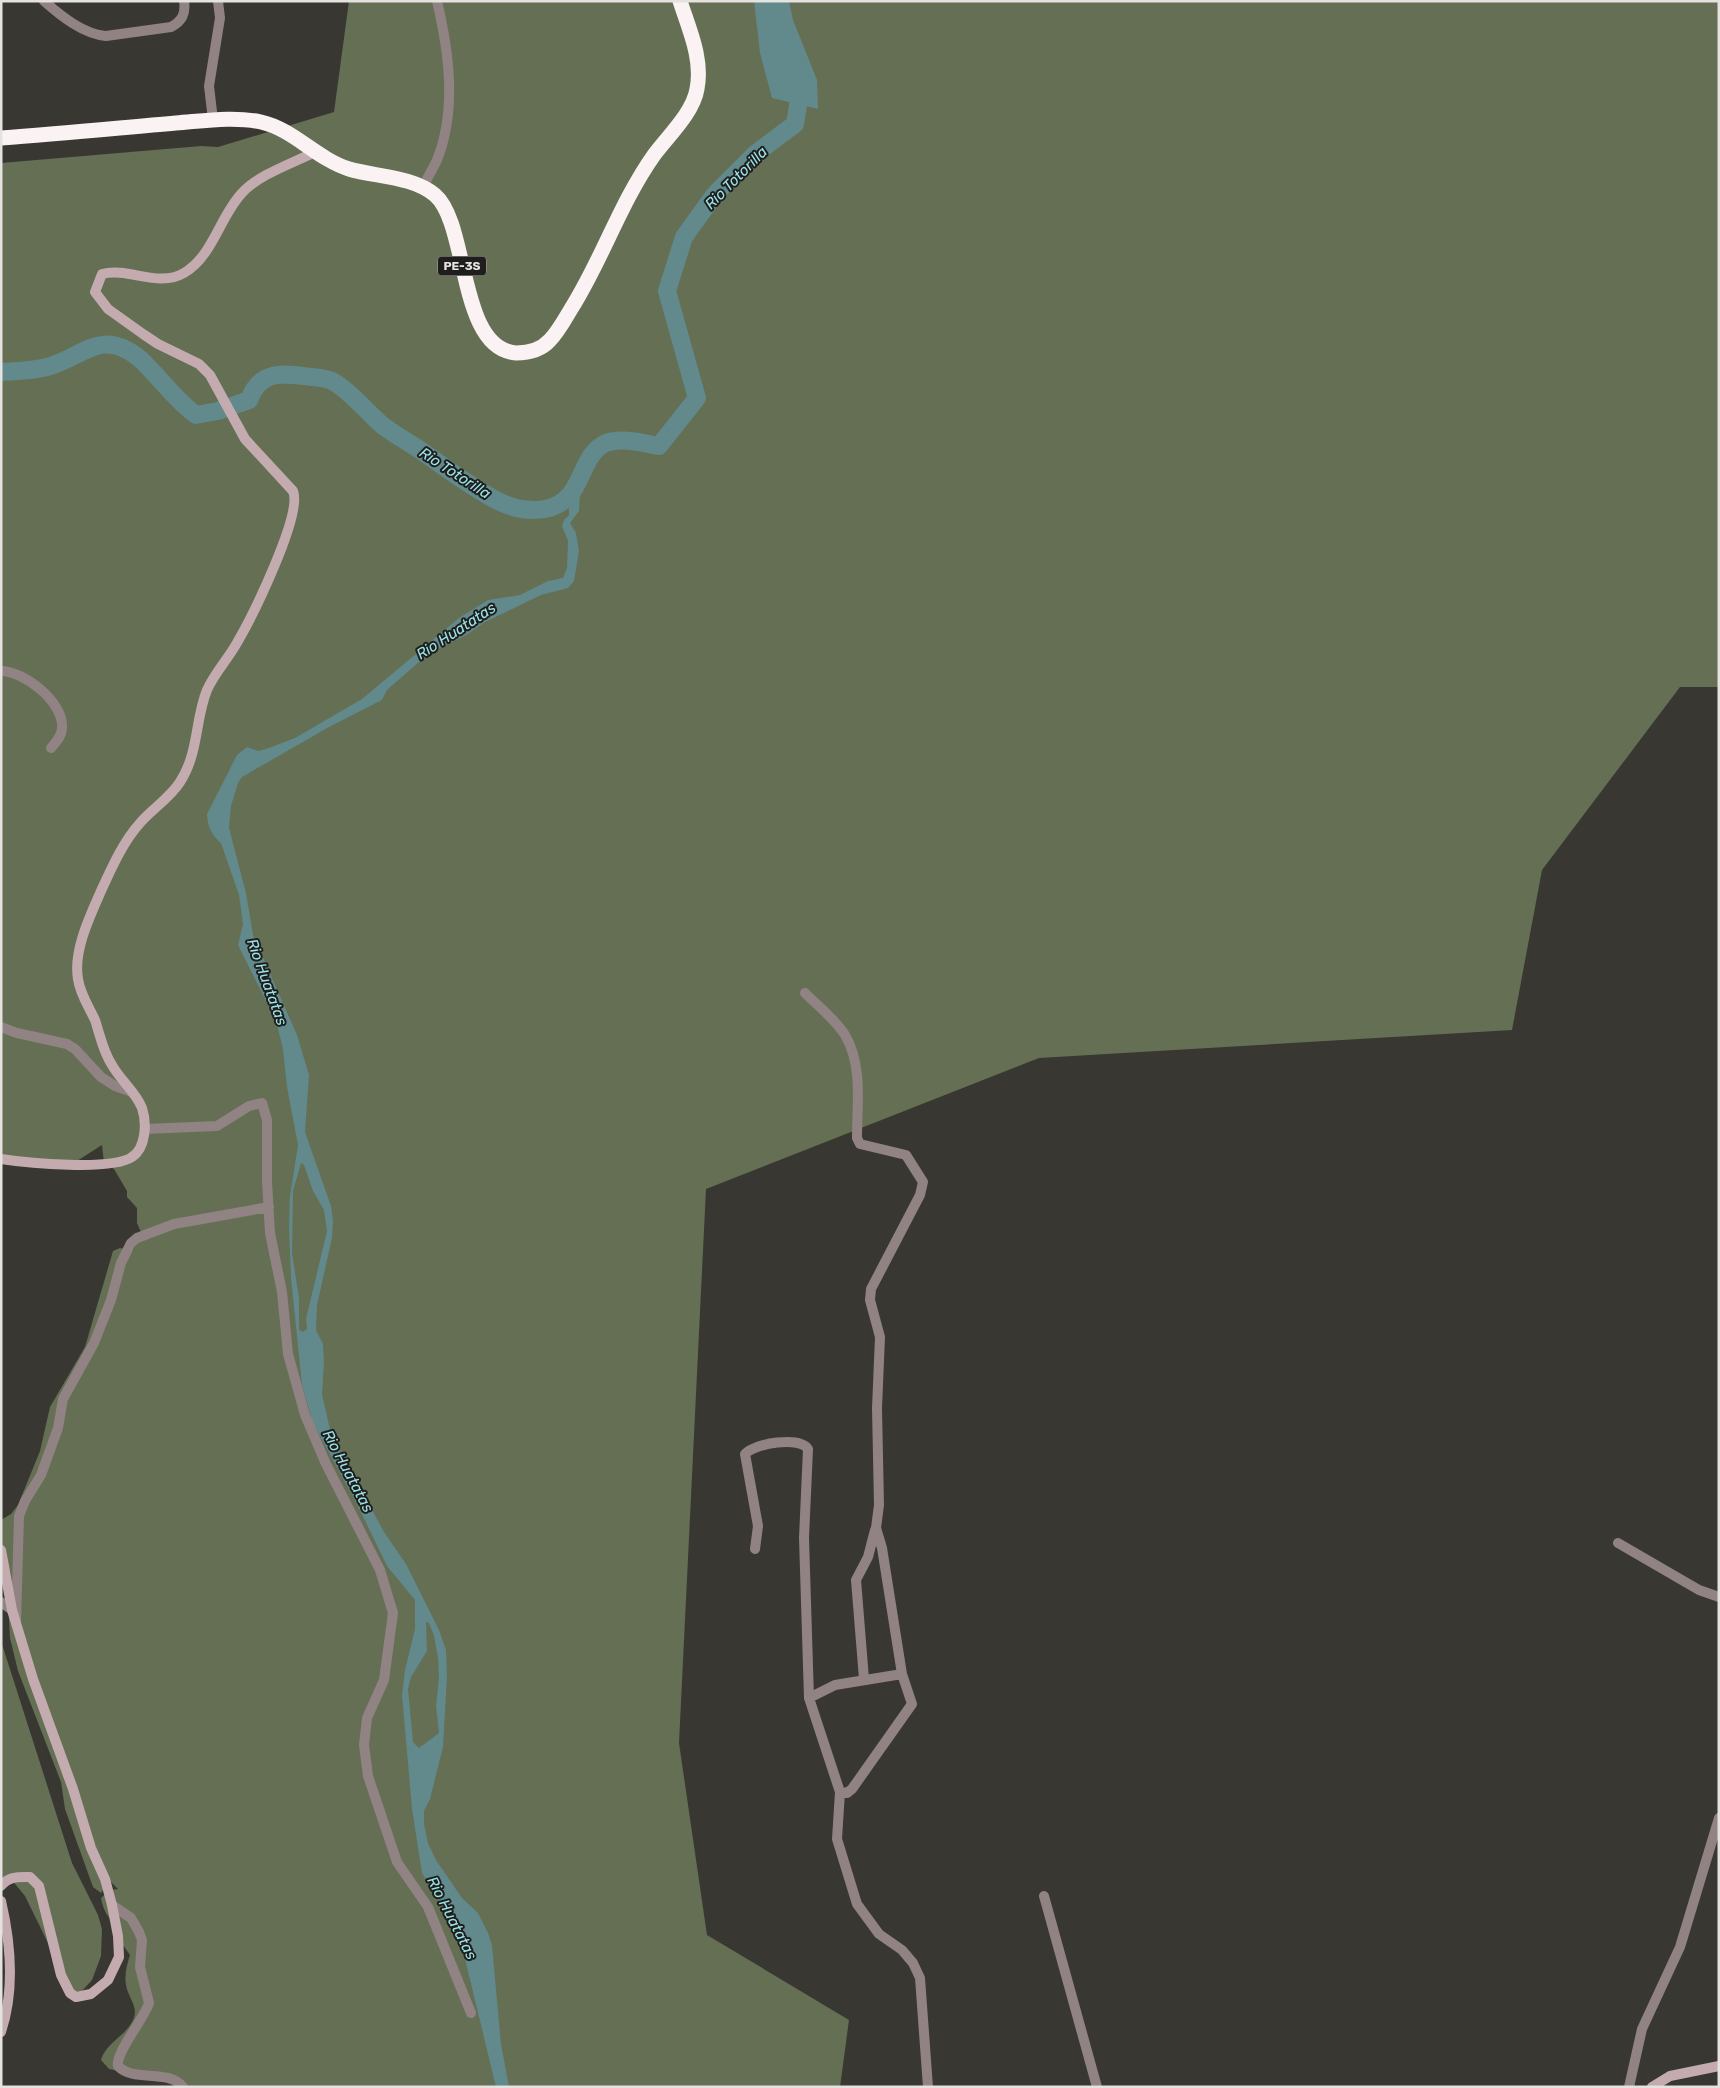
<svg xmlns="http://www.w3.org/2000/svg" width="1720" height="2088" viewBox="0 0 1720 2088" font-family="Rubik,sans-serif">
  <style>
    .forest { fill: #646f54 }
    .water { fill: #62898b; fill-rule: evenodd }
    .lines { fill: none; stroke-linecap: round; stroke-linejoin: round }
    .river { stroke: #62898b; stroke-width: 18 }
    .street { stroke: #918284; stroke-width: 10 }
    .secondary { stroke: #c4abaf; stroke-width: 10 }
    .highway { stroke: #faf2f3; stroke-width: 15 }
    .labels { text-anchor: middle; stroke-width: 4; stroke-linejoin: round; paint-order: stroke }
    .shield { fill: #1f1e1c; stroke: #a9a8a5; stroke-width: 1 }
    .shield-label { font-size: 12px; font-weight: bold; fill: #e4e3e0 }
    .water-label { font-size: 15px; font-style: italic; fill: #9ae3e8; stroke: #1f1e1c }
  </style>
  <rect width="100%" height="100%" fill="#383732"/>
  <!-- forest -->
  <path class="forest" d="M349,1H1719V687H1680L1542,870L1512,1030L1039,1058L706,1189L679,1743L707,1935L849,2020L840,2087H174L172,2082L109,2069L101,2060C106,2042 127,2036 134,2018C138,2006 128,1997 126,1985C124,1976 127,1964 130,1955L118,1938L114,1922C106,1916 103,1908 101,1898L110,1890L118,1889L109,1880L101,1893L93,1887L65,1809L61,1782L18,1671L10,1638L8,1600L1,1551V1520L11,1514L18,1505L40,1451L50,1407L85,1347L113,1251L120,1248L133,1251L141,1232L137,1223V1208L127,1197V1191L114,1169L104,1163L102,1145L77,1161H1V163L201,146L218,147L334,112Z
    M1,1641L72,1863L98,1915L102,1929L101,1956L92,1980L81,1992L71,1990L25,1896L11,1879L1,1878Z"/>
  <!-- water -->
  <path class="water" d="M754,1H789L793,20L817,80L818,109L772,98L760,53Z
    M580,492L579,511L570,523L576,533L579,551L574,581L568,588L541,595L485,622L468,634L440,648L419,662L387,690L382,700L329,727L242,777L238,783L231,806L229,828L246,893L253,935L297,1035L309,1075L305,1132L331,1206L333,1221L332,1238L317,1305L316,1330L323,1344L324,1362L322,1394L331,1434L384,1532L406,1564L439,1630L446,1650L447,1676L443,1747L430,1799L424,1811V1824L428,1843L436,1860L462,1898L478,1913L488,1933L492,1945L501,2044L509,2087H496L459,1934L422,1873L412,1809L402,1695L405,1670L415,1629V1600L387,1566L356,1502L313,1423L302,1385L291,1278L289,1227L290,1196L298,1145L287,1087L283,1049L276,1021L238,945L243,924L239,895L221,843C212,836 207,825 207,814L237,755L247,747L258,751L266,749L295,738L362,699L459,618L488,600L520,595L548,581L563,578L567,568L568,541L562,526L564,520L569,515V499ZM301,1163L304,1165L313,1191L324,1210L327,1231L306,1319L307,1329L303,1332L299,1330V1298L292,1253L293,1191ZM426,1622L429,1623L434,1636L438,1658L439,1677L436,1706L439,1733L419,1748L413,1742L408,1689L411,1677L427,1651Z"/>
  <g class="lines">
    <!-- river -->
    <path class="river" d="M1,372C16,371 32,371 47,367C83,358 100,327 139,358C159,376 174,399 196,415L218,411L249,400C261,368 284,374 312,377C320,378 327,378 334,382C352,393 366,411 382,425C395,435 410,443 423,452C447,469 471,487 496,500C520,513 555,516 572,492C583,477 587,451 606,443C621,437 643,443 659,446L697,398L667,291L684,237L715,194L755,154L795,124L802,81"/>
    <!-- street -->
    <path class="street" d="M44,1C61,16 83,34 106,36L171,27C182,21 186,14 184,1
      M213,120L209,86L220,18L218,1
      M423,187C427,178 433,169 437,160C457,110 449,52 437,1
      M1,671C24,671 64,702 62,728C62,736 56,742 51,748
      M805,993C818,1006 836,1020 845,1035C863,1065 857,1105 857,1138L860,1144L906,1155L923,1182L920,1195L871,1289L870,1300L880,1337L877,1408L879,1505L876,1528L882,1548L902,1674L912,1704L852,1789L847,1793L840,1792
      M1,1027L17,1033L67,1044L75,1049L101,1077L115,1086L132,1092
      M145,1129L217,1126L249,1106L262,1103L267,1120V1181L270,1233L282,1292L288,1354L305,1415L326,1464L380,1570L393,1613L384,1680L367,1718L364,1745L368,1776L397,1862L428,1907L471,2013
      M1618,1543L1699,1590L1719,1597
      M755,1549L758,1526L745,1454C755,1443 800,1436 808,1449L804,1538L809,1698L840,1792L837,1839L857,1904L879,1934L902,1950L913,1963L920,1978L928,2087
      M1,1602L12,1610
      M16,1623L19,1516L25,1501L41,1475L58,1428L63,1399L94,1343L111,1300L121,1263L131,1243L137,1238L174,1224L269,1207
      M864,1679L856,1580L868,1557L875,1530
      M809,1698L835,1685L902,1674
      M1044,1896L1097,2087
      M112,1905L131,1918L139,1932L142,1940L140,1967L149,2003C144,2019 115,2053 118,2066C134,2083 167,2068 183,2087
      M1629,2087L1642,2029L1680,1947L1719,1818"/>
    <!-- secondary -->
    <path class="secondary" d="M1,1159C27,1163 112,1171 132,1157C146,1148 147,1123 142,1108C136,1092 120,1080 112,1065C103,1052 100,1035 95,1020C89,1007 80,994 78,979C73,951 90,916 101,891C112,867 123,842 140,823C153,808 170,798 180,782C199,753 195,719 207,690C215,672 229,658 238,641C252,617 303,514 293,491L245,439L210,375L199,364L158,344L143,334L108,309L95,292L102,274C129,267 158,288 184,273C213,256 220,216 242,193C258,175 293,163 315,152
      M1,1550L12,1610L33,1679L73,1789L91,1848L105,1879L112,1905L118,1936L119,1957L108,1980L91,1994L76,1997L70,1993L61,1975L39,1886L30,1877C19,1877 8,1876 1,1886
      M1,1901C11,1944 15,1990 1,2032
      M1652,2087L1670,2076L1719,2066"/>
    <!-- highway -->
    <path class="highway" d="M1,138C60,134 118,128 176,123C203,121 234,116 261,122C293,129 317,159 349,169C376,177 412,176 435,195C469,224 458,349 516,353C529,353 542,349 550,340C558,332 565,319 571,309C602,260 620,203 654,155C668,136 693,113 697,89C703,59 689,29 680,1"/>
  </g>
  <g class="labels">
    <!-- shield labels -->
    <rect class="shield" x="438" y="256.5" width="48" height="19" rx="4"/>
    <g class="shield-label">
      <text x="462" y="270">PE-3S</text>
    </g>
    <!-- water labels -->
    <g class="water-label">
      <text transform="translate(736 178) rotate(-45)" y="5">Rio Totorilla</text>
      <text transform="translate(455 473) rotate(33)" y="5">Rio Totorilla</text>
      <text transform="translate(456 631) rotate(-33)" y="5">Rio Huatatas</text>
      <text transform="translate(267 982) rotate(70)" y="5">Rio Huatatas</text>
      <text transform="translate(348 1471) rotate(62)" y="5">Rio Huatatas</text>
      <text transform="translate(452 1918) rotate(63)" y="5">Rio Huatatas</text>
    </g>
  </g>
  <!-- border -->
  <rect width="1720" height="2088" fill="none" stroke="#e4e3e0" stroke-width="5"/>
</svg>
